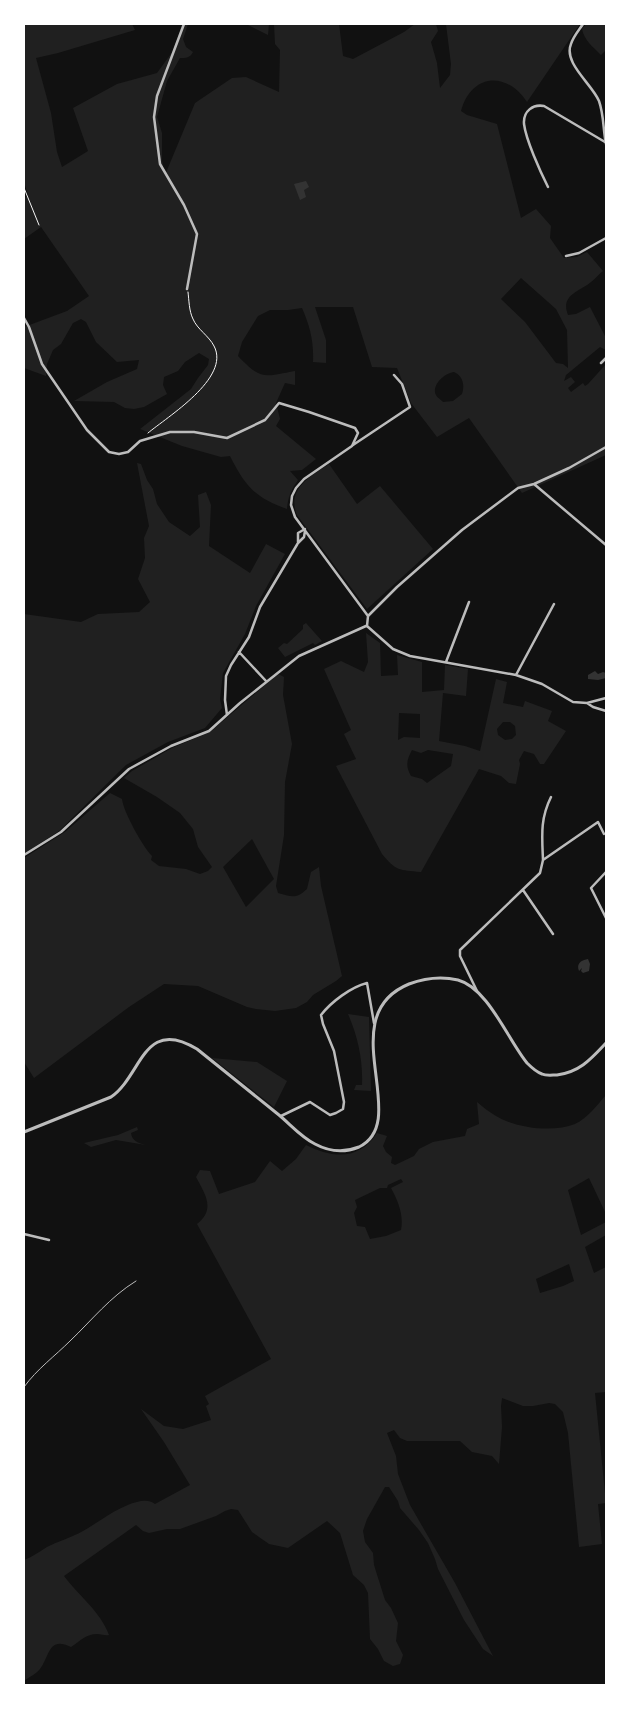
<svg xmlns="http://www.w3.org/2000/svg" width="630" height="1709" viewBox="0 0 630 1709" font-family="Mulish,sans-serif">
  <style>
    .green { fill: #202020; fill-rule: evenodd }
    .water { fill: #333 }
    .lines { fill: none; stroke-linecap: round; stroke-linejoin: round }
    .path { stroke: #f5f5f5; stroke-width: 1 }
    .service { stroke: #bcbcbc; stroke-width: 1 }
    .minor { stroke: #bcbcbc; stroke-width: 2.5 }
    .tertiary { stroke: #bcbcbc; stroke-width: 3 }
  </style>
  <rect width="100%" height="100%" fill="#111"/>
  <!-- green -->
  <path class="green" d="M24,24H132L135,30L58,53L36,58L51,113L57,152L62,167L88,151L73,108L117,84L157,73L173,51L182,24H188L183,39L186,47L193,52C190,58 186,58 180,58L167,81L157,117L162,133V160L165,175L195,103L232,78L246,77L279,92L280,50L275,44L274,24H339L343,56L353,59L404,32L415,24H436L438,31L431,42L437,63L440,88L450,75L451,64L446,24H580L527,102C506,70 471,74 461,111L467,115L497,124L521,218L536,209L551,226L550,238L564,258L577,257L587,252L603,271C599,274 595,279 591,282C579,292 560,295 568,315L576,314L590,307L606,338V350L600,347L566,375L564,381L571,377L575,382L568,388L571,392L583,383L585,386L588,384L606,364V455L522,493L469,418L437,437L411,403L397,368L372,367L353,307H315L326,340V363L313,362C314,342 310,326 302,308L288,310H270L258,316L242,342L238,356C261,380 263,377 295,371V385L285,383L276,403L280,419L276,426L316,459L302,470L290,471L298,480C291,490 288,497 287,509C255,498 245,486 230,456L221,457L182,446L140,429L191,389L198,378L208,365L209,359L199,353L185,362L178,371L164,377L163,385L167,394L144,407L134,409L125,408L114,402L74,401L107,382L137,369L139,360L117,362L96,342L86,322L81,319L73,323L61,344L53,350L47,364L46,376L24,368V327L67,311L89,296L41,227L24,239V199L28,195L24,182ZM521,278L556,309L567,330L568,368L563,364L556,363L525,322L501,299ZM454,372C463,376 465,385 462,394L453,401L443,402C440,399 435,396 435,392C434,382 446,373 454,372Z
    M246,24H269L268,35Z
    M586,24H606V50L601,55C593,47 584,40 582,29Z
    M137,463L141,464L147,480L153,489L157,504L169,522L190,536L200,527L198,495L206,492L211,505L209,546L250,573L266,544L285,554L256,606L245,634L223,673L220,699L222,708L205,728L168,742L126,765L59,831L24,854V614L81,622L98,614L139,612L150,602L138,579L145,558L144,538L149,526Z
    M329,464L357,504L380,486L433,549L367,609L297,515C286,489 311,476 329,464Z
    M306,623L322,641L315,645L313,643L285,657L278,648L284,643L287,644L303,629V625Z
    M366,633L380,643L381,676L398,675L397,655L422,662V692L444,690L445,665L468,669L466,696L443,693L439,741L465,746L480,751L496,679L507,682L503,703L523,707L525,701L552,711L548,721L566,731L544,764H540L534,754L524,751L519,760L520,764L516,784L509,783L501,776L479,769L421,872C399,870 396,871 382,854L336,766L356,759L344,734L351,730L324,669L341,661L364,672L368,662ZM399,713L420,714V738L404,737L398,740ZM503,722H510L515,726L516,735L512,739L505,740L498,735L497,729ZM412,750L421,753L428,750L453,754L451,766L427,783L422,779L411,776C405,766 407,759 412,750Z
    M278,674L284,677L283,695L292,744L285,782L284,835L276,886L278,893C292,897 296,899 307,889L311,872L319,867L321,886L342,976L336,981L313,995L307,1002L296,1008L275,1011L256,1009L247,1007L198,986L164,984L129,1007L34,1078L24,1062V858L65,832L110,793L122,799C123,811 143,847 152,856L151,860L159,866L186,869L200,874L208,871L212,867L198,847L193,829L180,813L157,797L124,778L132,771L172,748L210,732ZM252,839L274,879L246,907L223,867Z
    M348,1014L369,1017L371,1091L354,1090L356,1085H362C363,1060 358,1037 348,1014Z
    M212,1058L257,1062L287,1081L274,1107Z
    M606,1095V1214L589,1178L568,1190L581,1235L606,1222V1235L585,1247L594,1273L606,1267V1392L595,1393L606,1503L598,1504L602,1544L579,1547L568,1433L563,1412L555,1404L549,1403L533,1406H523L502,1398L501,1406L502,1427L499,1464L492,1456L472,1452L460,1441H407L400,1438L394,1430L387,1433L396,1456L398,1474L410,1505L455,1583L493,1656L483,1649L464,1620L438,1569L435,1559L428,1543L419,1530L400,1508L398,1501L389,1487H385L367,1519L363,1531L365,1542L373,1553L374,1565L385,1600L391,1608L398,1623L396,1641L403,1655L400,1664L393,1666L384,1661L378,1649L370,1639L368,1593L364,1585L353,1575L340,1533L327,1521L288,1548L269,1544L252,1532L238,1510L231,1509L225,1511L216,1516L180,1529H167L149,1533L143,1531L136,1525L64,1576C78,1595 101,1612 109,1635C105,1636 102,1634 97,1634C86,1634 80,1641 71,1647C48,1636 50,1656 40,1669C36,1674 29,1677 24,1681V1560C32,1557 39,1552 47,1547C58,1541 71,1538 83,1531C99,1522 119,1506 137,1502C143,1500 150,1500 155,1504L190,1485L164,1442L141,1409L164,1426L183,1429L211,1420L206,1406L209,1404L205,1396L271,1359L197,1224C216,1209 205,1194 196,1177L200,1170L210,1171L219,1194L255,1182L270,1161L282,1171L296,1159L306,1145C332,1158 359,1161 377,1133L387,1136L383,1146L386,1152L392,1157L391,1163L395,1165L414,1156L419,1149L433,1142L465,1136L467,1129L479,1124L477,1102C483,1107 489,1112 496,1116C516,1128 553,1133 575,1124C588,1118 597,1105 606,1095ZM401,1179L403,1182L391,1188C398,1201 404,1215 401,1230L386,1236L370,1239L365,1227L357,1226L354,1213L357,1207L355,1200L380,1188H387L388,1185ZM569,1264L574,1281L563,1286L540,1293L536,1279Z
    M137,1127L138,1130L131,1133C132,1141 138,1143 146,1145L116,1140L91,1147L84,1143L118,1135Z"/>
  <!-- water -->
  <path class="water" d="M306,181L309,187L304,190L306,197L300,200L294,184Z
    M595,671L598,674L603,672L606,673V678L598,680L588,679V675Z
    M588,959L590,964L589,971L583,973L581,971L582,968L579,971C576,964 581,960 588,959Z"/>
  <g class="lines">
    <!-- path -->
    <path class="path" d="M24,188L39,225
      M148,433C167,417 231,378 214,346C209,336 197,329 193,319C189,311 189,300 188,292"/>
    <!-- service -->
    <path class="service" d="M24,1387C37,1369 55,1356 70,1341C92,1320 110,1297 136,1281"/>
    <!-- minor -->
    <path class="minor" d="M184,24L157,96L154,117L160,164L184,205L197,234L187,289
      M583,24C579,30 573,37 571,44C563,63 592,84 599,101C604,115 603,130 606,144
      M548,187C540,171 526,140 524,124C523,111 533,104 544,106L605,142
      M566,256L579,253L606,238
      M24,318L29,327L42,364L87,430L109,452L119,454L128,452L140,441L170,432H194L227,438L265,420L279,403L309,412L355,428L358,433L352,446L304,479L296,488L292,496L291,505L295,517L368,616L367,626
      M601,363L606,358
      M353,445L410,407L402,384L394,375
      M534,484L606,545
      M298,543V533L305,529
      M368,616L397,587L462,530L518,488L534,484L569,468L606,447
      M367,626L393,649L410,656L516,675L542,684L573,702L587,703L606,698
      M239,652L266,681
      M446,662L469,602
      M516,675L554,604
      M587,703L593,707L606,711
      M227,715L225,700L226,676L231,665L249,637L260,607L298,543L304,537L305,531
      M24,855L61,832L129,769L171,746L209,731L240,703L299,656L366,626
      M543,860C542,836 540,819 551,797
      M606,872L591,888L606,918
      M523,890L553,934
      M477,991L460,956V950L540,873L543,860L598,822L604,834
      M281,1116L310,1102L330,1115L336,1113L343,1109L344,1102L334,1051L323,1024L321,1015C331,1002 351,987 367,983L374,1023
      M24,1234L49,1240"/>
    <!-- tertiary -->
    <path class="tertiary" d="M24,1132L111,1097C142,1076 143,1016 197,1049C224,1071 252,1093 279,1115C291,1125 301,1137 315,1144C328,1151 344,1153 359,1147C413,1121 331,1016 409,984C425,978 441,976 458,980C488,988 508,1040 527,1063C531,1067 536,1072 542,1074C546,1076 552,1075 557,1075C580,1072 591,1059 606,1043"/>
  </g>
  <!-- border -->
  <rect width="630" height="1709" fill="none" stroke="#ffffff" stroke-width="50"/>
</svg>
